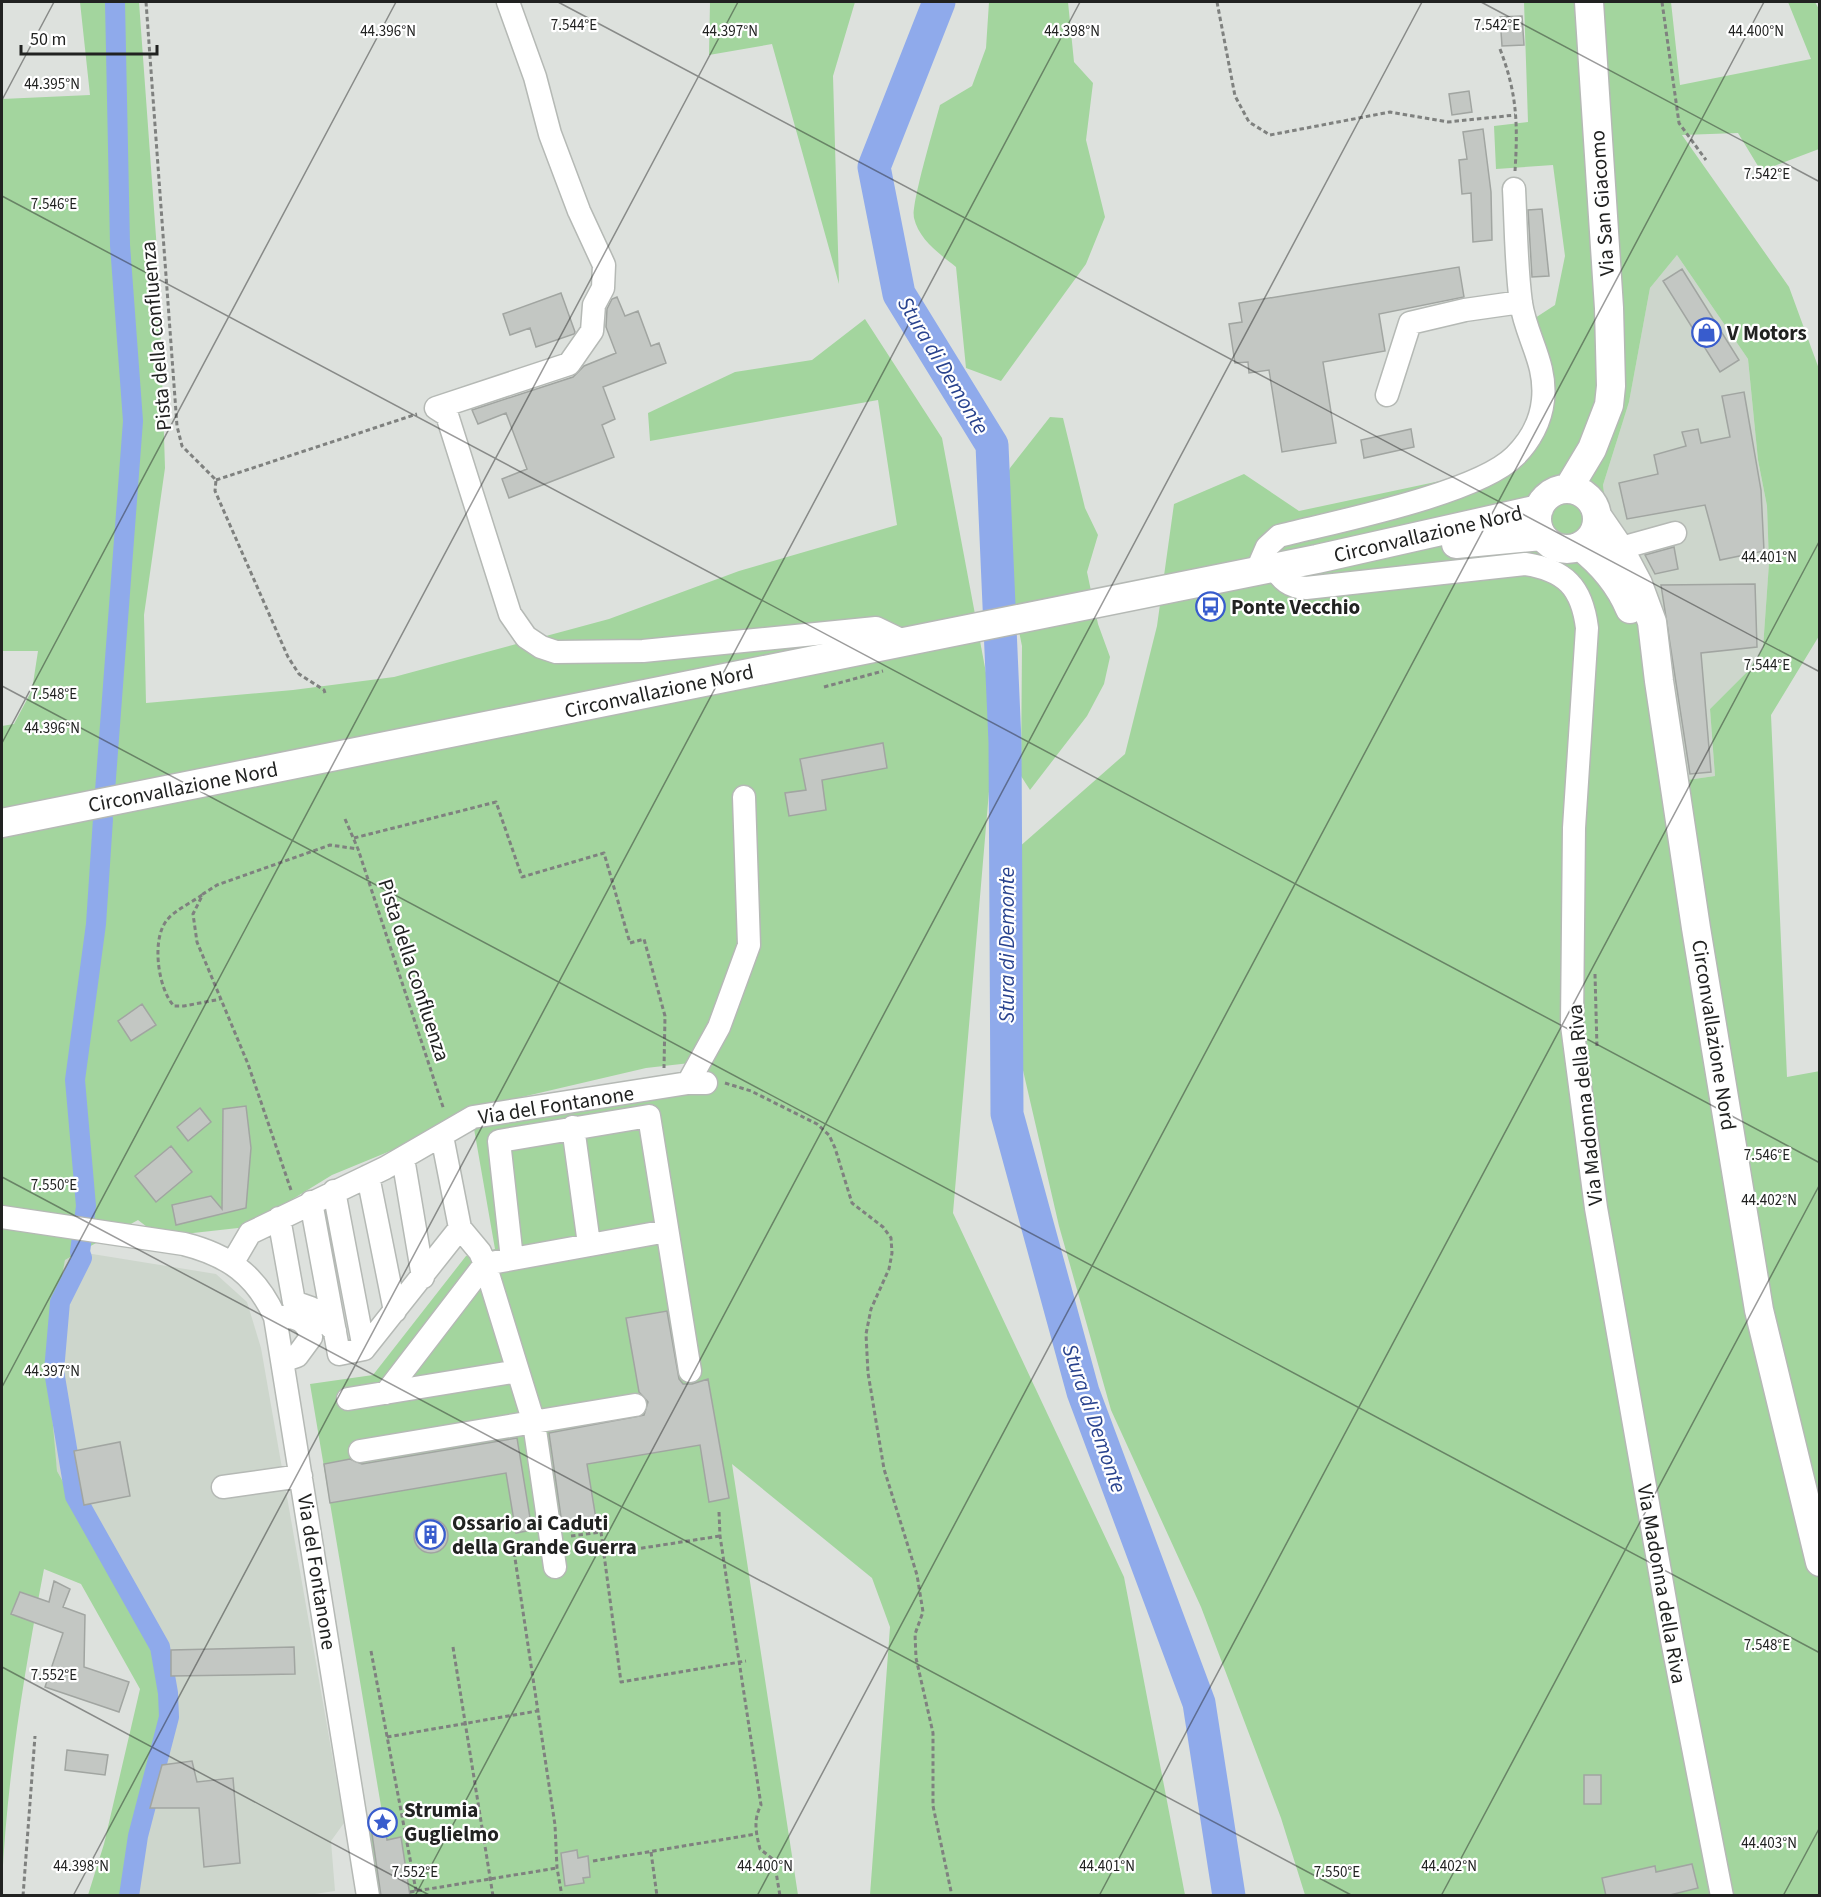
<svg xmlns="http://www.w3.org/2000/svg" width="1821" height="1897" viewBox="0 0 1821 1897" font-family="'Source Sans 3',sans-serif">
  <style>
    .built { fill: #cdd6cc }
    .green { fill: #a3d59e; fill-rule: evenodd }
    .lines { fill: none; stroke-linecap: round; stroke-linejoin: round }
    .canal { stroke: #8faaeb; stroke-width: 20 }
    .river { stroke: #8faaeb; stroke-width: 33 }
    .building { fill: #c3c7c3; stroke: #a1a5a1; stroke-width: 1.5 }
    .minor-casing { stroke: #b5b9b5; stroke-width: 25 }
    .major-casing { stroke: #b5b9b5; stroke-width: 31 }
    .path { stroke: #7f817f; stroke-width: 3; stroke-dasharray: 4.5 3; stroke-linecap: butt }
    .minor { stroke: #fff; stroke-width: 22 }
    .major { stroke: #fff; stroke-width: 28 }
    .ticks { fill: none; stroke: #212221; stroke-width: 1.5; stroke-opacity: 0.45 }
    .labels { text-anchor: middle; stroke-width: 4.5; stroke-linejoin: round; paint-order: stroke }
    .street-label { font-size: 21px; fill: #212221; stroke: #fff }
    .poi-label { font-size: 21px; font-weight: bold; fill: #212221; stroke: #fff; text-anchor: start }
    .water-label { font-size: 22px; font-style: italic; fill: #29438e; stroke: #fff }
    .ticks-label { font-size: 15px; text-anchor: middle; fill: #212221; stroke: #fff; stroke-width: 4.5; stroke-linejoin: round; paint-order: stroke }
  </style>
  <rect width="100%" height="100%" fill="#dde1dd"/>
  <!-- built -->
  <path class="built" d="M1677,255L1748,359L1758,460L1767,506L1769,563L1763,648L1749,670L1710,709L1715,776L1687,780L1607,517L1603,485L1629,402L1650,288Z
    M80,1252L216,1274L247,1302L261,1348L344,1823L331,1841L335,1891L301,1896L121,1895L165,1716L159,1653L57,1471L43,1358L65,1260Z"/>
  <!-- green -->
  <path class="green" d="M80,2H139L159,278L165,468L144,615L146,703L293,690L394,677L609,619L739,571L897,525L878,400L650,441L648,413L735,372L812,360L865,319L942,438L995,721L953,1213L1124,1577L1185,1895H870L890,1627L872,1578L732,1464L798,1895H379L368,1827L384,1824L310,1384L373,1375L466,1256L495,1249L473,1123L664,1093L690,1063L646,1068L471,1109L400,1147L332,1175L247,1227L184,1234L151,1230L138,1220L65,1260L47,1358L57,1471L159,1653L165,1716L121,1895H88L104,1844L140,1689L81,1584L44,1569C24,1673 7,1778 2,1883V726L14,724L32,690L38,651H2V99L90,95Z
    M710,2H855L833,76L839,284L772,44L709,55Z
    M989,2H1068L1074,62L1093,83L1086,140L1105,217L1086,264L1001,381L966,368L956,267C940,254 919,240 914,218C911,204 935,124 940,105L972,86L986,48Z
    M1524,2H1671L1680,85L1811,59L1788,2H1815L1820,11L1819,149L1761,171L1738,133L1682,135L1789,287L1819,369V636L1771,715L1787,1077L1820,1071L1819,1895H1305L1281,1818L1201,1607L1111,1410L1059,1226L1022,1066L1018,848L1125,754L1157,626L1174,504L1244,474L1299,511L1520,464L1540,437L1532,320L1555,305L1565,256L1553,165L1496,169L1494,126L1528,122ZM1677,255L1748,359L1758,460L1767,506L1769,563L1763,648L1749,670L1710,709L1715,776L1687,780L1607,517L1603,485L1629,402L1650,288Z
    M1050,417L1063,418L1085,508L1098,535L1087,572L1098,624L1110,657L1104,684L1087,716L1030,790L1021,776L1022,646L1006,567L1001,493L1010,468Z"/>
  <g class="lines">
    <!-- canal -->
    <path class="canal" d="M105,791L133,421L120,245L115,2
      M103,819L96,924L75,1080L86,1206L80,1252L82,1258L60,1302L54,1371L75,1496L160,1647L168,1693L169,1717L138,1836L129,1896"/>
    <!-- river -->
    <path class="river" d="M939,2L874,167L899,294L992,445L1005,742L1007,1114L1083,1392L1199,1703L1229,1896"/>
  </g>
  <!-- building -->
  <path class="building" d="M1522,16L1524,45L1502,46L1500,17Z
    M1469,91L1472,112L1452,115L1449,94Z
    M1483,129L1491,192L1492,240L1473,242L1471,193L1462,194L1459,160L1467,159L1463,132Z
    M1542,209L1549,276L1532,277L1528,210Z
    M1459,267L1464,297L1379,314L1385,351L1323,362L1336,443L1282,452L1269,370L1249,373L1248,362L1235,363L1229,324L1242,322L1239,303Z
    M1682,269L1739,360L1720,372L1663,281Z
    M561,293L575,332L574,334L536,347L530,328L510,335L503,314Z
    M617,297L625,316L638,311L651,346L659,343L666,363L603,387L615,419L602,425L614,457L509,498L502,479L527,469L506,413L478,424L472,410L573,377L584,366L616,353L606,327L607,309L612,299Z
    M1744,392L1761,490L1764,551L1720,560L1705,505L1627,519L1619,483L1658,474L1654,455L1686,446L1682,432L1698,429L1701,443L1730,437L1722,396Z
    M1411,429L1414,447L1364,458L1361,440Z
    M1674,547L1678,569L1655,574L1645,555Z
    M1755,584L1757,647L1701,653L1711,772L1690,774L1661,585Z
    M883,743L887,768L822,780L826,810L789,816L785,793L806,790L800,759Z
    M142,1004L156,1025L131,1041L118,1021Z
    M246,1106L251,1148L246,1208L176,1225L172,1205L211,1196L222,1209L223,1109Z
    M200,1108L211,1122L188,1141L177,1127Z
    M171,1146L192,1172L156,1202L135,1176Z
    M667,1311L679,1379L683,1384H692L708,1379L729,1498L709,1502L700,1445L587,1464L597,1525L563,1531L549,1433L644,1415L648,1402L639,1392L626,1318Z
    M517,1438L532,1530L516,1533L506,1473L330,1503L324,1464L350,1459L362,1464Z
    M120,1442L130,1496L84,1505L74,1451Z
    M414 1536a17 17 0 1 1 34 0a17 17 0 1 1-34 0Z
    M54,1581L70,1589L63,1607L85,1615L84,1667L129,1682L119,1712L45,1687L63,1633L11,1614L20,1592L49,1602Z
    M294,1647L295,1674L171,1676V1650Z
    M67,1750L108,1755L105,1775L65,1770Z
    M192,1761L197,1782L233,1778L240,1863L204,1867L199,1808H150L162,1765Z
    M1584,1775H1601V1804H1584Z
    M385,1825L387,1840L401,1837L410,1896H381L371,1827Z
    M577,1850L578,1858L588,1856L590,1877L583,1878L584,1883L565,1886L561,1853Z
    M1692,1864L1698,1888L1666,1896H1606L1602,1878L1655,1866L1656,1872Z"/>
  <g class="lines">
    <defs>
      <path id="minor" d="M508,2L535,77L550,134L579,211L604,265L603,288L594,305L592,331L569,364L436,408L447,415L510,614L526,637L541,647L556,652L643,651L876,628L903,641
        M1387,395L1410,323L1465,310L1521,302
        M1603,553L1675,533
        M1273,567C1282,580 1289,587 1306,588L1525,564C1565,570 1582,587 1587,628L1574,828L1572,1025L1596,1208L1672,1640L1722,1896
        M1257,570L1267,547L1279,536C1334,522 1477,494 1515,456C1530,441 1541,421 1543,400C1547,363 1526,337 1521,303C1516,266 1516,227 1514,189
        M688,1083L719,1027L749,945L744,797
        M573,1127L589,1244
        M403,1158L423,1277
        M368,1176L395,1311
        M334,1191L364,1349
        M311,1202L339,1354L364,1349L460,1228L442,1136
        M2,1217L184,1244C228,1255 256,1275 275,1317L368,1896
        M279,1218L294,1302L311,1308L335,1331
        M460,1228L480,1252L485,1264L534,1423L555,1567
        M512,1259L499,1141L649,1116L690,1371
        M233,1262L250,1233L385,1168L473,1117L688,1083H706
        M282,1317C298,1316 307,1322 311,1337L297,1356L283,1361
        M386,1393L485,1264L667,1231
        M348,1399L518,1371
        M360,1451L635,1405
        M223,1487L301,1476"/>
      <path id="major" d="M1568,489L1592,449L1609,405L1611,386L1609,308L1589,2
        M1537 519a30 30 0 1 1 60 0a30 30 0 1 1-60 0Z
        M1597,516L1619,548L1638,584L1652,622L1659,681L1696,928L1759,1310L1820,1562
        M1456,544L1542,536
        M1580,546C1603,564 1619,583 1630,609
        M2,823L1317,559L1539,509"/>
    </defs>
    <!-- minor casing -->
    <use href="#minor" class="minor-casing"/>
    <!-- major casing -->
    <use href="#major" class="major-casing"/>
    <!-- path -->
    <path class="path" d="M146,2L177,426L182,446L216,480L215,491L288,657L299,674L324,690L325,693
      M1217,2L1235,96L1249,122L1270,135L1390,112L1448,122L1515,115
      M1662,2L1679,123L1706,160
      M1500,49C1517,93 1518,124 1515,171
      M216,480L417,414
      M824,687L883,671
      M345,819L358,849L444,1110
      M354,838L496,802L522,877L604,853L630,943L644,939L665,1016L664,1068
      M202,895C191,903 175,910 167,920C151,939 158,989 174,1006H184L221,999
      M1595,974L1597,1048
      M725,1083L751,1091L817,1124L829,1135L835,1148L852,1203L883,1227L891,1238L892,1253L889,1269L871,1309L866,1334L868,1373L884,1469L917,1575L923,1612L915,1634L916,1658L933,1733V1806L952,1896
      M291,1190L248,1064L197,942L193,914L203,894L217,885L330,845L358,849
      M719,1512L720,1536L761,1805C753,1820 756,1833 760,1849L774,1860L780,1896
      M571,1536L601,1532L621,1682L746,1661
      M513,1545L555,1825L557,1868L562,1896
      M604,1554L720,1536
      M453,1647L493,1896
      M371,1651L417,1896
      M387,1737L537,1711
      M651,1852L657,1896
      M593,1861L756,1834
      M410,1892L557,1868
      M23,1896L35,1736"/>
    <!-- minor -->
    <use href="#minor" class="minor"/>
    <!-- major -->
    <use href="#major" class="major"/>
  </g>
  <!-- ticks -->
  <path class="ticks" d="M558,2L1820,672M1481,2L1820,182M2,100L54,2M2,196L1820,1163M2,686L1820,1653M2,743L396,2M2,1177L1353,1896M2,1387L738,2M2,1667L431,1896M73,1896L1080,2M415,1896L1422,2M757,1896L1764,2M1099,1896L1820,540M1441,1896L1820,1184M1783,1896L1820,1827"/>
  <!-- icons -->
  <defs>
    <symbol id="shop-ring" viewBox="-11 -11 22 22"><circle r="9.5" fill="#fff" stroke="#385ccd" stroke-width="1.5"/><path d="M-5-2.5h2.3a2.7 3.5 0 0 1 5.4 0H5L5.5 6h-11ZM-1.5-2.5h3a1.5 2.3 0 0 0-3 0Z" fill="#385ccd"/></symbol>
    <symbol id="bus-ring" viewBox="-11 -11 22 22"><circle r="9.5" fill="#fff" stroke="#385ccd" stroke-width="1.5"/><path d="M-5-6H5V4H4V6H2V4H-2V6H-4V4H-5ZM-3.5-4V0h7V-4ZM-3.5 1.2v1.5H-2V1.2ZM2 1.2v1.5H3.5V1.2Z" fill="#385ccd"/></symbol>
    <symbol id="building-ring" viewBox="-11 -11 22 22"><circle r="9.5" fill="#fff" stroke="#385ccd" stroke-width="1.5"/><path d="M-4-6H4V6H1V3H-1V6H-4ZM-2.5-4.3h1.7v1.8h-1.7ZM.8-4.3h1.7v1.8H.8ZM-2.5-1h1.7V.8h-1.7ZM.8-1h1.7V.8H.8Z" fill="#385ccd"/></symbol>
    <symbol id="sight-ring" viewBox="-11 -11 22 22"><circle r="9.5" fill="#fff" stroke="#385ccd" stroke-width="1.5"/><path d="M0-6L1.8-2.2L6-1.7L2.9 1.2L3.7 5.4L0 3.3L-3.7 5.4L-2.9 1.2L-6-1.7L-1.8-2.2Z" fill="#385ccd"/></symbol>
  </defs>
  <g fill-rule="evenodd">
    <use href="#shop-ring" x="1690" y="316" width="33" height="33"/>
    <use href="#bus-ring" x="1194" y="590" width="33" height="33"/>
    <use href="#building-ring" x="414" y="1518" width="33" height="33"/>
    <use href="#sight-ring" x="366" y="1806" width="33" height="33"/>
  </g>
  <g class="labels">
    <!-- street labels -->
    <g class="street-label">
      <text transform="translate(1602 203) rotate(-94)" y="7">Via San Giacomo</text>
      <text transform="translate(156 336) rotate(-95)" y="7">Pista della confluenza</text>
      <text transform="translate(1428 534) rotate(-13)" y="7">Circonvallazione Nord</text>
      <text transform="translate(659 691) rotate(-12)" y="7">Circonvallazione Nord</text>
      <text transform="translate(183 787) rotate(-11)" y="7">Circonvallazione Nord</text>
      <text transform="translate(414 970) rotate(72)" y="7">Pista della confluenza</text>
      <text transform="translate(1714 1035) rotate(81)" y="7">Circonvallazione Nord</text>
      <text transform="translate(556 1105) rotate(-9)" y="7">Via del Fontanone</text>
      <text transform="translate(1585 1105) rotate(-96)" y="7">Via Madonna della Riva</text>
      <text transform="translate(317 1572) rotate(81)" y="7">Via del Fontanone</text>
      <text transform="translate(1662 1584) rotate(80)" y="7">Via Madonna della Riva</text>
    </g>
    <!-- poi labels -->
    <g class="poi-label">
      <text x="1727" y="340">V Motors</text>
      <text x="1231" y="614">Ponte Vecchio</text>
      <text x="452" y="1530">Ossario ai Caduti<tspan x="452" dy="24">della Grande Guerra</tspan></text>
      <text x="404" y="1817">Strumia<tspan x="404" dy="24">Guglielmo</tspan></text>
    </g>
    <!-- water labels -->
    <g class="water-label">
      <text transform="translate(944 365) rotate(59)" y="8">Stura di Demonte</text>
      <text transform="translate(1006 945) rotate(-90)" y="8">Stura di Demonte</text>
      <text transform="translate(1095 1418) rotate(71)" y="8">Stura di Demonte</text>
    </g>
  </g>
  <g class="ticks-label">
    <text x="1497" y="30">7.542°E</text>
    <text x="574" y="30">7.544°E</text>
    <text x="388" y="36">44.396°N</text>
    <text x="730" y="36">44.397°N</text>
    <text x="1072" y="36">44.398°N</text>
    <text x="1756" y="36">44.400°N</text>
    <text x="52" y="89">44.395°N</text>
    <text x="1767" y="179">7.542°E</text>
    <text x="54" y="209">7.546°E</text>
    <text x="1769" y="562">44.401°N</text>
    <text x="1767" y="670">7.544°E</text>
    <text x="54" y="699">7.548°E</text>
    <text x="52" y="733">44.396°N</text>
    <text x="1767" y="1160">7.546°E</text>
    <text x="54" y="1190">7.550°E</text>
    <text x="1769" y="1205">44.402°N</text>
    <text x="52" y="1376">44.397°N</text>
    <text x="1767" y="1650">7.548°E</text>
    <text x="54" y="1680">7.552°E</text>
    <text x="1769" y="1848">44.403°N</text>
    <text x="81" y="1871">44.398°N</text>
    <text x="765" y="1871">44.400°N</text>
    <text x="1107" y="1871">44.401°N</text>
    <text x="1449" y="1871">44.402°N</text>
    <text x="415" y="1877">7.552°E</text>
    <text x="1337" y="1877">7.550°E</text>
  </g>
  <!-- border -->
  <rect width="1821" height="1897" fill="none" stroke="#212221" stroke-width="6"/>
  <!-- scale -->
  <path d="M21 45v9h136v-9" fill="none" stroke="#212221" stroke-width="3"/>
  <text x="30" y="45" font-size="18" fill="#212221" stroke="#ffffff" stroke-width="4.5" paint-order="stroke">50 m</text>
</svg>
